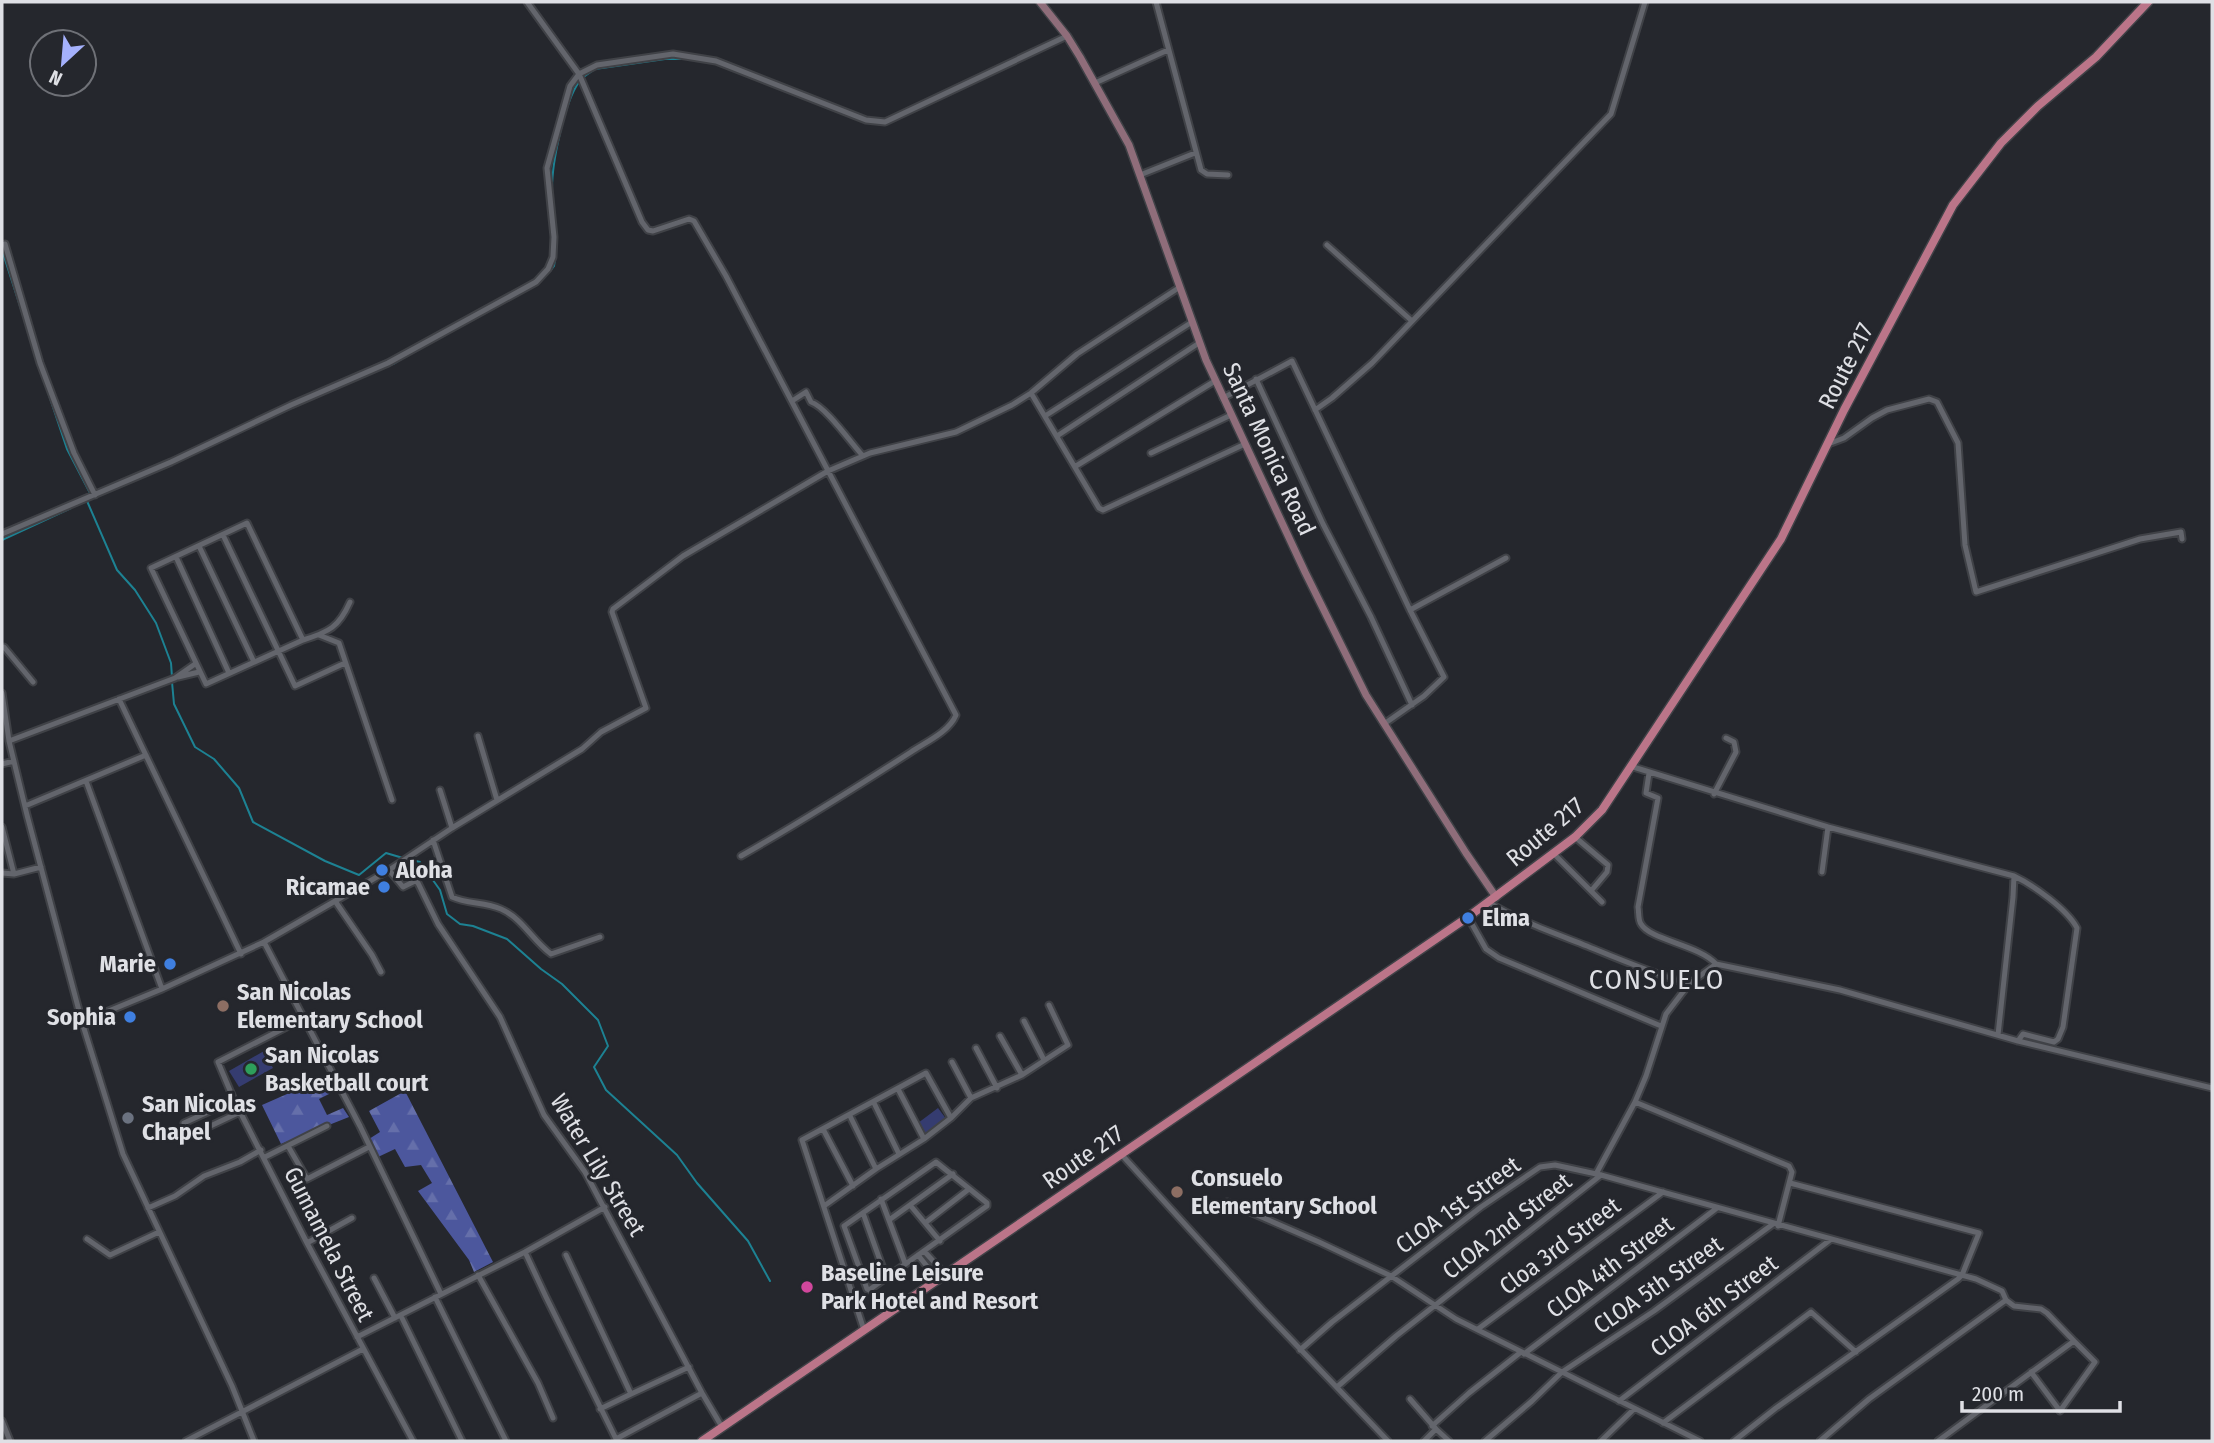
<svg xmlns="http://www.w3.org/2000/svg" width="2214" height="1443" viewBox="0 0 2214 1443" font-family="'Fira Sans Condensed',sans-serif">
  <style>
    .grass { fill: #353c70 }
    .forest { fill: url(#forest-firs) }
    .lines { fill: none; stroke-linecap: round; stroke-linejoin: round }
    .stream { stroke: #1d8293; stroke-width: 2 }
    .street-casing { stroke: #404247; stroke-width: 9 }
    .secondary-casing { stroke: #404247; stroke-width: 10 }
    .primary-casing { stroke: #404247; stroke-width: 11 }
    .street { stroke: #63656c; stroke-width: 5 }
    .secondary { stroke: #8f6d7a; stroke-width: 7 }
    .primary { stroke: #bb7589; stroke-width: 8 }
    .shop-dot { fill: #3f7fe0; stroke: #25272d; stroke-width: 2.5 }
    .education-dot { fill: #8d6e63; stroke: #25272d; stroke-width: 2.5 }
    .leisure-dot { fill: #2e9e5b; stroke: #25272d; stroke-width: 2.5 }
    .worship-dot { fill: #6b7280; stroke: #25272d; stroke-width: 2.5 }
    .hotel-dot { fill: #d1479c; stroke: #25272d; stroke-width: 2.5 }
    .labels { text-anchor: middle; stroke-width: 6; stroke-linejoin: round; paint-order: stroke }
    .street-label { font-size: 24px; fill: #dfe0e5; stroke: #25272d }
    .poi-label { font-size: 24px; font-weight: bold; fill: #dfe0e5; stroke: #25272d; text-anchor: start }
    .quarter-label { font-size: 28px; letter-spacing: 2px; fill: #dfe0e5; stroke: #25272d }
  </style>
  <defs>
    <pattern id="forest-firs" width="22" height="20" patternUnits="userSpaceOnUse" patternTransform="scale(1.75)"><rect width="22" height="20" fill="#4c579d"/><path d="M5 1l3.5 6h-7zM16 11l3.5 6h-7z" fill="#656faa"/></pattern>
  </defs>
  <rect width="100%" height="100%" fill="#25272d"/>
  <!-- grass -->
  <path class="grass" d="M264,1051L273,1068L239,1087L229,1071Z
    M938,1108L947,1120L926,1135L918,1123Z"/>
  <!-- forest -->
  <path class="forest" d="M328,1076L335,1091L319,1099L327,1115L343,1108L349,1117L281,1144L262,1105Z
    M405,1091L493,1262L474,1272L469,1260L418,1191L432,1183L421,1165L405,1167L395,1149L378,1157L369,1139L380,1132L369,1111Z"/>
  <g class="lines">
    <!-- stream -->
    <path class="stream" d="M582,78L595,69L665,59H687
      M2,250L30,337
      M556,250C558,230 552,210 552,189C552,163 564,103 579,82
      M551,270L554,266L555,259
      M369,374L395,363L408,355
      M48,392L67,449L90,493
      M210,446L300,404
      M87,501L117,570L135,590L156,623L171,663L172,677
      M2,540L71,508
      M172,682L174,704L195,747L214,759L239,788L253,822L325,861L359,875L386,853L403,858
      M408,859L420,862L440,890L447,914L460,924L473,926L507,939L541,969L562,984L598,1020L608,1046L594,1067L606,1090L677,1155L697,1183L748,1241L770,1281"/>
    <defs>
      <path id="street" d="M527,2L579,74L642,222L648,230L653,231L689,219L694,221L726,276L956,715C949,732 926,742 911,752C855,788 799,823 741,856
        M1156,2L1201,170L1207,174L1228,175
        M1095,83L1168,50
        M1140,175L1195,153
        M5,244L40,363L74,453L95,495
        M1327,245L1412,321
        M1256,379L1323,524L1371,617L1412,705
        M1031,393L1099,508L1103,510L1245,444
        M1223,398L1292,361L1410,610L1444,677L1424,696L1384,724
        M792,401L806,392L811,402C826,407 851,443 863,456
        M1315,410L1332,398L1372,363L1611,114L1645,2
        M1045,416L1192,322
        M1057,436L1199,343
        M1828,444L1844,438L1872,418L1887,410L1929,399L1937,402L1958,443L1965,545L1976,592L2140,539L2181,532L2182,539
        M1151,453L1231,415
        M1076,466L1215,381
        M2,534L171,462L291,405L388,363L536,282L548,269L553,257L554,237L547,168L570,86L579,74L597,65L673,54L716,61L866,120L885,122L1067,36
        M223,535L295,686L345,663
        M199,546L254,662
        M176,557L229,673
        M1410,610L1506,558
        M319,635L339,643L392,800
        M303,640L247,523L151,568L206,684L303,640C329,632 339,627 350,602
        M2,648L4,647L33,682
        M178,677L199,672
        M2,693L9,741L27,815L82,1022L123,1154L232,1386L254,1441
        M119,699L241,954
        M478,736L497,800
        M9,741L175,678L195,664
        M2,764L14,761
        M1630,766L1828,827L2014,876C2033,885 2067,909 2077,928L2063,1027L2058,1039L2054,1042L2023,1034L2018,1041
        M1649,773L1646,793L1658,798L1638,907C1639,912 1638,920 1641,924C1650,940 1699,945 1716,964
        M86,781L162,989
        M440,790L452,828
        M1714,794L1736,752L1734,742L1726,738
        M25,806L146,755
        M2,827L14,874
        M1575,837L1608,865L1607,872L1591,891
        M433,840L452,897C467,904 485,902 501,909C523,919 532,940 551,954L600,937
        M1553,853L1602,902
        M389,870L403,887L415,881L418,883L438,924L500,1017L544,1115L585,1172L702,1393L722,1427
        M1822,872L1828,827
        M2,873L14,874L41,867
        M335,901L372,955L381,972
        M1488,902C1519,921 1554,933 1587,946C1621,960 1654,974 1689,984
        M1468,917L1486,949L1499,958L1661,1026
        M264,942L360,1126L441,1294
        M304,1018L218,1062L234,1100L307,1243L413,1441
        M1024,1021L1044,1060
        M82,1022L162,989L264,942L389,870L452,828L582,749L601,732L646,708L612,612L613,609L683,556L828,471L870,453L956,432L1012,405L1031,393L1077,354L1180,287
        M1998,1035L2013,897L2014,876
        M1000,1036L1022,1075
        M976,1048L997,1088
        M952,1062L971,1098
        M898,1089L924,1139
        M1635,1102L1789,1166L1792,1172L1778,1226
        M874,1103L899,1154
        M850,1116L876,1169
        M184,1123L234,1100
        M823,1129L853,1186
        M185,1138L240,1112
        M288,1146L307,1179L369,1147
        M1121,1154L1262,1309L1388,1441
        M265,1157L327,1126
        M936,1162L987,1203V1206L869,1290L867,1289L844,1226Z
        M1596,1174L1635,1102L1646,1076L1666,1014L1689,984L1716,964L1840,990L2018,1041L2212,1088
        M881,1199L905,1263
        M1227,1202L1319,1242L1391,1276L1456,1319L1700,1441
        M910,1205L940,1241
        M824,1206L876,1169L924,1139L951,1118L971,1098L1022,1075L1068,1045L1049,1005
        M148,1208L175,1196L204,1176L240,1162L261,1150
        M863,1213L886,1277
        M889,1220L953,1174
        M925,1223L969,1189
        M87,1239L110,1255L159,1232
        M307,1243L352,1218
        M924,1251L945,1274
        M525,1252L546,1297L617,1441
        M566,1255L631,1394L689,1367
        M918,1255L937,1279
        M478,1275L538,1383L553,1418
        M374,1278L395,1318
        M435,1297L506,1441
        M401,1316L462,1441
        M1478,1329L1663,1192
        M864,1330L802,1140L926,1073L951,1118
        M357,1337L525,1252L605,1207
        M1300,1350L1332,1322L1481,1207L1540,1167L1555,1165L1601,1175L1976,1279L2002,1291L2006,1300L2014,1306L2041,1309L2047,1313L2074,1341L1938,1441
        M1524,1354L1717,1208
        M2031,1372L2060,1411L2095,1362L2074,1341
        M1337,1387L1396,1336L1601,1175
        M1410,1399L1436,1429L1424,1441
        M1619,1401L1830,1240
        M600,1409L631,1394
        M2,1421L10,1441
        M1663,1423L1811,1312L1856,1352
        M1432,1426L1469,1393L1521,1352
        M1436,1429L1449,1441
        M616,1439L702,1393
        M186,1441L363,1349
        M1485,1441L1532,1401L1562,1372L1654,1311L1773,1224
        M1601,1441L1634,1409
        M1734,1441L1776,1408L1958,1279L1962,1275L1979,1233L1790,1183
        M1820,1441L1869,1399L2006,1300"/>
      <path id="secondary" d="M1040,2L1067,36L1080,57L1129,145L1206,360L1305,572L1366,695L1466,853L1496,897"/>
      <path id="primary" d="M702,1441L1468,917L1575,837L1602,810L1781,539L1844,410L1953,205L2001,143L2038,106L2096,57L2148,2"/>
    </defs>
    <!-- street casing -->
    <use href="#street" class="street-casing"/>
    <!-- secondary casing -->
    <use href="#secondary" class="secondary-casing"/>
    <!-- primary casing -->
    <use href="#primary" class="primary-casing"/>
    <!-- street -->
    <use href="#street" class="street"/>
    <!-- secondary -->
    <use href="#secondary" class="secondary"/>
    <!-- primary -->
    <use href="#primary" class="primary"/>
  </g>
  <!-- markers -->
  <g class="shop-dot">
    <circle cx="382" cy="870" r="7"/>
    <circle cx="384" cy="887" r="7"/>
    <circle cx="1468" cy="918" r="7"/>
    <circle cx="170" cy="964" r="7"/>
    <circle cx="130" cy="1017" r="7"/>
  </g>
  <g class="education-dot">
    <circle cx="223" cy="1006" r="7"/>
    <circle cx="1177" cy="1192" r="7"/>
  </g>
  <circle class="leisure-dot" cx="251" cy="1069" r="7"/>
  <circle class="worship-dot" cx="128" cy="1118" r="7"/>
  <circle class="hotel-dot" cx="807" cy="1287" r="7"/>
  <g class="labels">
    <!-- street labels -->
    <g class="street-label">
      <text transform="translate(1846 366) rotate(-63)" y="8">Route 217</text>
      <text transform="translate(1269 449) rotate(65)" y="8">Santa Monica Road</text>
      <text transform="translate(1545 832) rotate(-40)" y="8">Route 217</text>
      <text transform="translate(1083 1157) rotate(-35)" y="8">Route 217</text>
      <text transform="translate(598 1165) rotate(59)" y="8">Water Lily Street</text>
      <text transform="translate(1458 1205) rotate(-36)" y="8">CLOA 1st Street</text>
      <text transform="translate(1507 1226) rotate(-38)" y="8">CLOA 2nd Street</text>
      <text transform="translate(329 1244) rotate(63)" y="8">Gumamela Street</text>
      <text transform="translate(1560 1246) rotate(-37)" y="8">Cloa 3rd Street</text>
      <text transform="translate(1610 1267) rotate(-37)" y="8">CLOA 4th Street</text>
      <text transform="translate(1658 1285) rotate(-35)" y="8">CLOA 5th Street</text>
      <text transform="translate(1714 1306) rotate(-37)" y="8">CLOA 6th Street</text>
    </g>
    <!-- poi labels -->
    <g class="poi-label">
      <text x="396" y="878">Aloha</text>
      <text x="370" y="895" text-anchor="end">Ricamae</text>
      <text x="1482" y="926">Elma</text>
      <text x="156" y="972" text-anchor="end">Marie</text>
      <text x="237" y="1000">San Nicolas<tspan x="237" dy="28">Elementary School</tspan></text>
      <text x="116" y="1025" text-anchor="end">Sophia</text>
      <text x="265" y="1063">San Nicolas<tspan x="265" dy="28">Basketball court</tspan></text>
      <text x="142" y="1112">San Nicolas<tspan x="142" dy="28">Chapel</tspan></text>
      <text x="1191" y="1186">Consuelo<tspan x="1191" dy="28">Elementary School</tspan></text>
      <text x="821" y="1281">Baseline Leisure<tspan x="821" dy="28">Park Hotel and Resort</tspan></text>
    </g>
    <!-- quarter labels -->
    <g class="quarter-label">
      <text x="1657" y="989">CONSUELO</text>
    </g>
  </g>
  <!-- border -->
  <rect width="2214" height="1443" fill="none" stroke="#dfe0e5" stroke-width="7"/>
  <!-- north arrow -->
  <g transform="translate(63 63) rotate(206)"><circle r="33" fill="#25272d" stroke="#6f7177" stroke-width="2"/>
  <path d="M0-5L12 26L0 18L-12 26Z" fill="#a5b1fc"/>
  <text y="-10" font-size="19" font-weight="bold" text-anchor="middle" fill="#dfe0e5">N</text>
  </g>
  <!-- scale -->
  <path d="M1962 1401v10h158v-10" fill="none" stroke="#dfe0e5" stroke-width="3.5"/>
  <text x="1972" y="1401" font-size="21" fill="#dfe0e5" stroke="#25272d" stroke-width="5" paint-order="stroke">200 m</text>
</svg>
